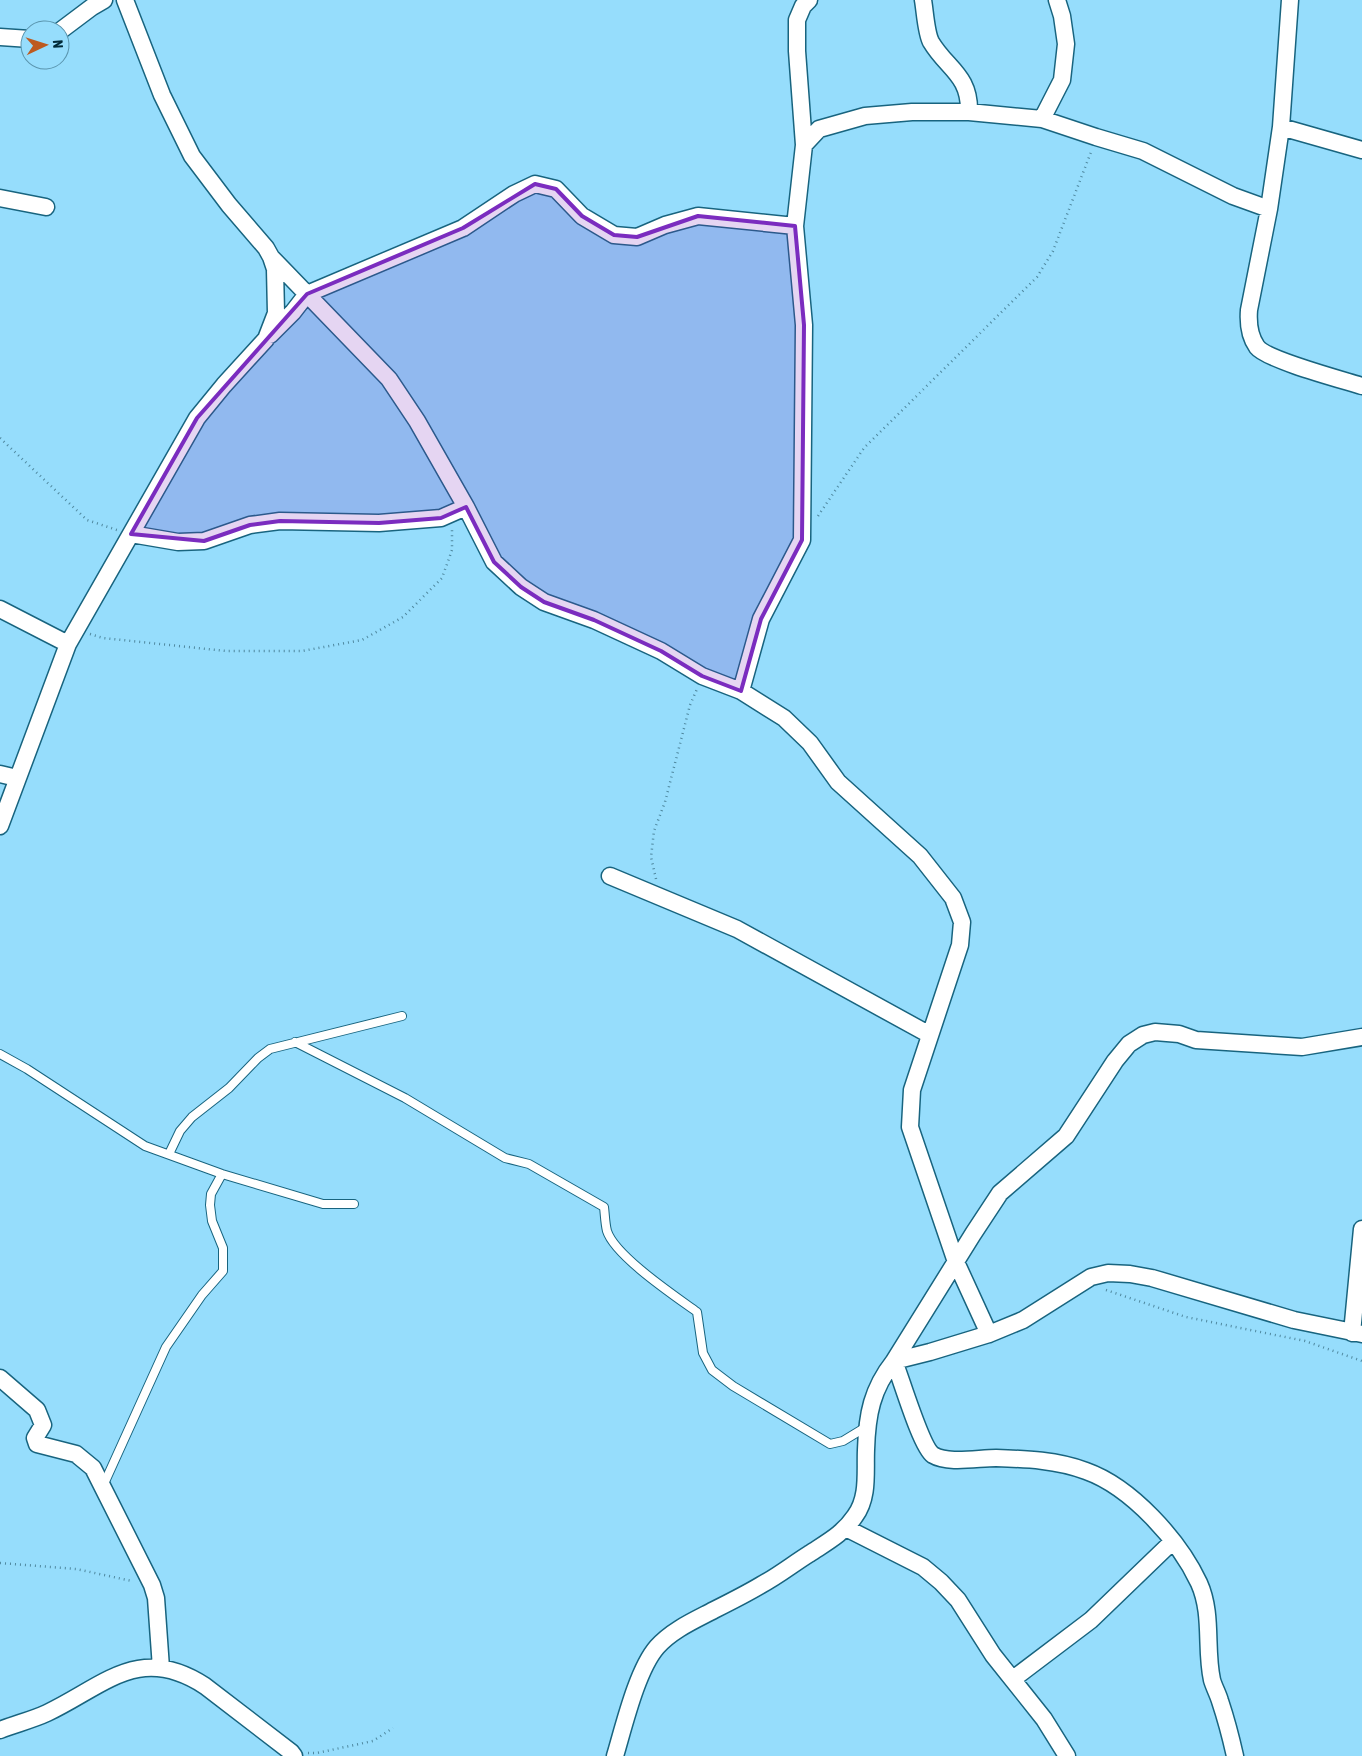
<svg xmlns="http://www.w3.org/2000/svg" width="1362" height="1756" viewBox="0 0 1362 1756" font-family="'Asap Condensed',sans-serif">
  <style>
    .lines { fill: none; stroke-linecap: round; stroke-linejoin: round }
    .lane-casing { stroke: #18647f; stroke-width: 10 }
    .street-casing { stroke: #18647f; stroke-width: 19 }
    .path { stroke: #4f889f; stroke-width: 2.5; stroke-dasharray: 1 4; stroke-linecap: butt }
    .lane { stroke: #fff; stroke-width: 8 }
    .street { stroke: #fff; stroke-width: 16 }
    .marked { fill: #7b2cbf; fill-opacity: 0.2; stroke: #7b2cbf; stroke-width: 4; stroke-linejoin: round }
  </style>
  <rect width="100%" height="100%" fill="#96ddfc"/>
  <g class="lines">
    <defs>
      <path id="lane" d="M295,1042L405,1098L505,1158L529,1164L604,1207C605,1215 605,1223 607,1231C615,1256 675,1296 697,1312L703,1353L712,1370L733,1386L830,1444L843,1441L866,1427
        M0,1054L27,1069L145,1146L222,1174L323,1204H354
        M169,1154L180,1131L192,1117L229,1088L258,1058L270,1049L402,1016
        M103,1486L166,1347L202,1295L223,1271V1248L212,1221L210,1205L211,1194L222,1174"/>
      <path id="street" d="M923,0C925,11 926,33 931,42C947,69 970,75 969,112
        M1290,0L1281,127L1269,209L1249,310C1248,323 1249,336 1257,347C1267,360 1343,380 1362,386
        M60,31L92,7L104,0
        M0,37L30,39
        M1042,119L1062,80L1066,44L1062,16L1057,0
        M1281,127L1362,150
        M804,145L797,51V20L803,6L809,0
        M0,198L46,207
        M271,257L389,379L417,421L466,507L494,562L521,587L544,602L594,620L661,651L702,676L741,691L784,718L810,743L838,782L920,856L953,898L962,922L960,945L912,1090L910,1127L956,1262L989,1334
        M270,335L293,312L307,294L463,228L514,194L535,184L556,189L582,216L614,235L637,237L665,225L698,216L795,226
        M131,534L178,542L204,541L250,525L280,521L379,523L441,518L466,507
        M0,609L68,644
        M741,691L761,619L802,540L804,325L795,226L804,145L819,129L865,116L912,112H969L1042,119L1096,137L1143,151L1233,196L1269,209
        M0,774L17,778
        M0,826L68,644L197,418L224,385L266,339L276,313L275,269L271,257L266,248L229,205L192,156L162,95L125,0
        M610,876L737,929L930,1035
        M1352,1333L1362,1229
        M0,1378L37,1410L43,1425L35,1438L37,1444L76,1454L93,1468L152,1585L156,1598L161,1668
        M846,1528L923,1567L941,1582L958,1600L993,1655L1044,1719L1067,1756
        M1013,1679L1091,1620L1173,1541
        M0,1730C15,1724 32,1720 47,1713C104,1686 139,1643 205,1686L291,1752L294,1756
        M615,1756C624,1726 637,1670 657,1647C672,1630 695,1620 714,1610C730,1602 746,1594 761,1585C778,1576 793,1564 809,1554C827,1542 843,1534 855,1516C869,1497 865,1472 866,1450C867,1414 872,1389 894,1361L930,1352L989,1334L1023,1320L1091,1277L1108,1273L1130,1274L1152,1278L1294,1320L1362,1334
        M1235,1756C1231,1738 1226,1719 1220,1701C1218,1694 1214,1687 1212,1680C1205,1648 1213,1614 1199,1583C1179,1540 1131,1487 1086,1471C1057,1460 1026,1459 996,1458C978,1458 948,1464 933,1455C921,1447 901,1378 894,1361L973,1234L1000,1193L1066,1136L1115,1061L1129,1044L1143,1035L1155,1032L1179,1034L1196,1040L1302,1047L1362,1037"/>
    </defs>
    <!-- lane casing -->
    <use href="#lane" class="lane-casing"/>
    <!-- street casing -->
    <use href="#street" class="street-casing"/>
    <!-- path -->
    <path class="path" d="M0,438L87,520L117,530
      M818,516L864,448L1037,277L1053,251L1091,152
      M90,634L103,638L226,651H302L362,640L403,617L442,578L452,550V529
      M656,879L651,857L654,831L665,802L690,705L697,689
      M1106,1290L1186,1317L1305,1341L1362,1361
      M0,1563L76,1569L132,1581
      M308,1753H317L373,1741L393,1728"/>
    <!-- lane -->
    <use href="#lane" class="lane"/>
    <!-- street -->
    <use href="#street" class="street"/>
  </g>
  <!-- marked area -->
  <path class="marked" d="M535,184L556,189L582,216L614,235L637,237L698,216L795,226L804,325L802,540L761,619L741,691L702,676L661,651L594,620L544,602L521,587L494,562L466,507L441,518L379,523L280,521L250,525L204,541L131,534L197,418L307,294L463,228Z"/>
  <!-- north arrow -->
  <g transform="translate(45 45) rotate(86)"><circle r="24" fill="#96ddfc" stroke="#5a95ae"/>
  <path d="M0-4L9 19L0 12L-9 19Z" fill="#bd5a1f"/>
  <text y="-8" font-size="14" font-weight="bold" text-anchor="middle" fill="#002a38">N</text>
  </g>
</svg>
